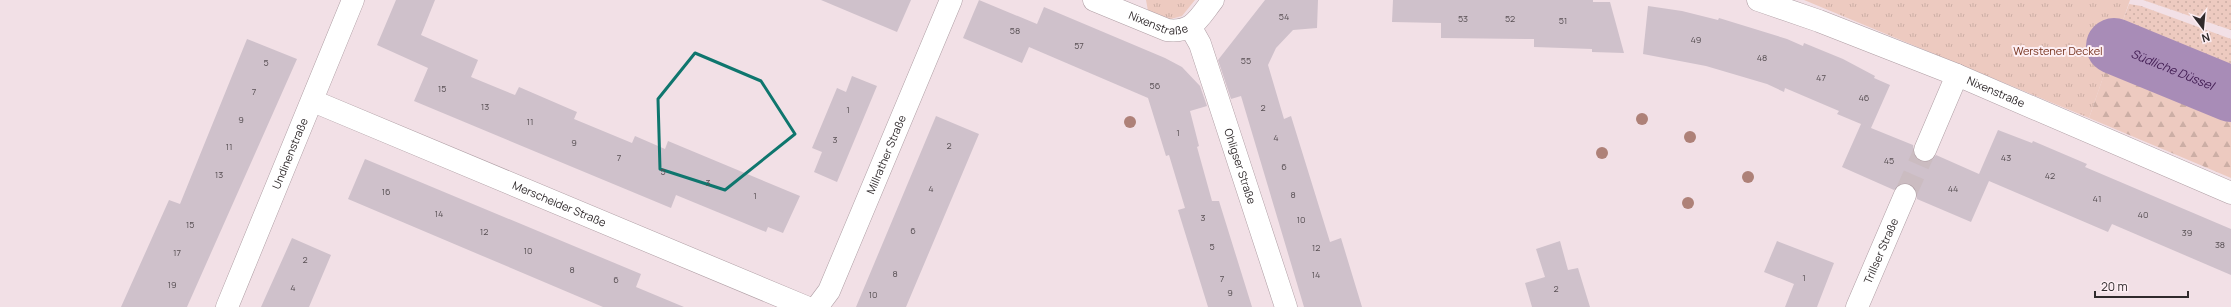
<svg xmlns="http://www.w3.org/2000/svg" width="2231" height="307" viewBox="0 0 2231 307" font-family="Manrope,sans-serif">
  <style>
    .grass { fill: url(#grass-dots) }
    .forest { fill: url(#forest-firs) }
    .park { fill: url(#park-tufts) }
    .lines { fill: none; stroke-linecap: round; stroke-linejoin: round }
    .river { stroke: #a88cb7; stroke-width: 56 }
    .building { fill: #cfc1cb }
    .minor-tunnel { stroke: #cbbcc1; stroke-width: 22; stroke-dasharray: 22 11; stroke-linecap: butt }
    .minor-casing { stroke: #af9ea4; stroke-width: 23 }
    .minor { stroke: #fff; stroke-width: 22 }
    .tree { fill: #ae8178 }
    .marked { fill: none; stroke: #0f766e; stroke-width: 3; stroke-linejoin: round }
    .labels { text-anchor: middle; stroke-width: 4; stroke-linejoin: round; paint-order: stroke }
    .number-label { font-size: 9px; fill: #585054 }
    .street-label { font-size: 11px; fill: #302a2c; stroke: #fdeef3 }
    .park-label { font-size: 11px; fill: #76331e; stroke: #fdeef3 }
    .water-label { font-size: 12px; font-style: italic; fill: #421d53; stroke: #fdeef3 }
  </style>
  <defs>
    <pattern id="grass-dots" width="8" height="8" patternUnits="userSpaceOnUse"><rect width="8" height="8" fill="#edcac0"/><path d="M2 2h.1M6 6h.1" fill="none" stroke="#ccaea5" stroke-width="1.8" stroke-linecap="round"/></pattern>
    <pattern id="forest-firs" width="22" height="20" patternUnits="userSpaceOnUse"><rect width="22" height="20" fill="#edcac0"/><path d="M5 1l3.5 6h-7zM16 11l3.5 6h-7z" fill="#ccaea5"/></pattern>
    <pattern id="park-tufts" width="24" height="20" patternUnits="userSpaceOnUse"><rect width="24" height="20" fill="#edcac0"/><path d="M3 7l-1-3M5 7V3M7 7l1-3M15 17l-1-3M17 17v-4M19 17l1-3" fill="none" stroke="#ccaea5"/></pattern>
  </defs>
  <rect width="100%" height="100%" fill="#f2e0e6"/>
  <!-- grass -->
  <path class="grass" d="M2143,0H2231V30Z
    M2129,4L2141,6L2231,39V91L2115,42Z"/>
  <!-- forest -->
  <path class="forest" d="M2111,54L2231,101V178L2089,118Z"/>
  <!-- park -->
  <path class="park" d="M1146,0H1195L1182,16L1167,20L1148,11Z
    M1804,0H2130L2089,118Z"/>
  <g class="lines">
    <!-- river -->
    <path class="river" id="s1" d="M2114,46L2231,94"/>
  </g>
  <!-- building -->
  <path class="building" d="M396,0H435L421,35L478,60L471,77L515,95L519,87L577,112L574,119L632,143L635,136L665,149L668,141L800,196L783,233L768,227L766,232L676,195L671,208L414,101L428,68L377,45Z
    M821,0H911L897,32Z
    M979,0L1037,24L1044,7L1165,58L1182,67L1200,86L1207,106L1190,111L1199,146L1197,147L1212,201H1219L1252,307H1208L1178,210L1185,208L1169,155L1166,156L1148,98L1029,47L1022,63L963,38Z
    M1265,0H1318L1317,28L1293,30L1276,48L1268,65L1284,119L1291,116L1330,242L1341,238L1362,307H1304L1241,96L1231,99L1218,60Z
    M1393,0H1593V2H1610L1624,53L1592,52V49L1534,47V39L1441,38V23L1392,22Z
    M1648,6L1682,11L1718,20L1719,18L1787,39L1803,46L1804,43L1843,59L1875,76L1874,78L1890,85L1871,128L1913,145L1915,157L1920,162L1932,160L1936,155L1979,174L1998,130L2032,143L2033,141L2087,164L2085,167L2231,229V275L2112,224L2108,232L1989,181L1971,222L1917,199L1915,188L1910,183H1903L1894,190L1842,167L1861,124L1837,114L1839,111L1785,88L1784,92L1767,84L1706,66L1643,54Z
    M247,39L297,59L187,307H121L169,200L180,204Z
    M852,76L877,86L837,182L814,172L822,152L812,148L837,88L846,92Z
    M936,116L979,134L952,198L906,307H856Z
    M365,159L641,274L636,287L684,307H603L348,199Z
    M292,238L331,255L309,307H261Z
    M1560,241L1568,270L1578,268L1590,307H1532L1525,283L1545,277L1536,249Z
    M1777,241L1834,263L1817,307H1785L1794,284L1764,272Z"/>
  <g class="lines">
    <!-- minor-tunnel -->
    <path class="minor-tunnel" d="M1905,195L1925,150"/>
    <defs>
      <g id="minor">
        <path id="s2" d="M1094,0L1167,30C1193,33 1198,19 1213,0"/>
        <path id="s3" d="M1758,0L1819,21L1957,75L2231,193"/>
        <path id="s4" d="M1191,28L1200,44L1286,307"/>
        <path id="s5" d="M313,101L806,307"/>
        <path d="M1925,150L1957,75"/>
        <path id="s6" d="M227,307L353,0"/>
        <path id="s7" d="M817,307L829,291L951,0"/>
        <path id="s8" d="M1857,307L1905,195"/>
      </g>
    </defs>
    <!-- minor casing -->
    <use href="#minor" class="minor-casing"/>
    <!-- minor -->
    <use href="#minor" class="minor"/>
  </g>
  <!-- trees -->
  <g class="tree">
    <circle cx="1642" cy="119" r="6"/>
    <circle cx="1130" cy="122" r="6"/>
    <circle cx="1690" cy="137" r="6"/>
    <circle cx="1602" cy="153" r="6"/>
    <circle cx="1748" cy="177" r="6"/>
    <circle cx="1688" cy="203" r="6"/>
  </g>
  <!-- marked area -->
  <path class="marked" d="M695,53L761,81L795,134L725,190L660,169L658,99Z"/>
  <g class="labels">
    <!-- number labels -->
    <g class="number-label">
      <text x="1284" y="20">54</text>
      <text x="1463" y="22">53</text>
      <text x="1510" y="22">52</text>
      <text x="1563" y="24">51</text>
      <text x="1015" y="34">58</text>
      <text x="1696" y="43">49</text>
      <text x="1079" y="49">57</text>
      <text x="1762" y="61">48</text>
      <text x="1246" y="64">55</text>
      <text x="266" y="66">5</text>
      <text x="1821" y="81">47</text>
      <text x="1155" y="89">56</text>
      <text x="442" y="92">15</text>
      <text x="254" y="95">7</text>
      <text x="1864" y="101">46</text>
      <text x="485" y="110">13</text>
      <text x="1263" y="111">2</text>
      <text x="848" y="113">1</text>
      <text x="241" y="123">9</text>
      <text x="530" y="125">11</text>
      <text x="1178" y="136">1</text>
      <text x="1276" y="141">4</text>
      <text x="835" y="143">3</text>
      <text x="574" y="146">9</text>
      <text x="949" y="149">2</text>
      <text x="229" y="150">11</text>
      <text x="619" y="161">7</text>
      <text x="2006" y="161">43</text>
      <text x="1889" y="164">45</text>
      <text x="1284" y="170">6</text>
      <text x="663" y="175">5</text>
      <text x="219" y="178">13</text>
      <text x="2050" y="179">42</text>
      <text x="708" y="186">3</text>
      <text x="931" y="192">4</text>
      <text x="1953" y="192">44</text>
      <text x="386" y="195">16</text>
      <text x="1293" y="198">8</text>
      <text x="755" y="199">1</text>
      <text x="2097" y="202">41</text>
      <text x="439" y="217">14</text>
      <text x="2143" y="218">40</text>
      <text x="1203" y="221">3</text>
      <text x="1301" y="223">10</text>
      <text x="190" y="228">15</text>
      <text x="913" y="234">6</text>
      <text x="484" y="235">12</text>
      <text x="2187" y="236">39</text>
      <text x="2220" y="248">38</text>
      <text x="1212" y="250">5</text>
      <text x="1316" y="251">12</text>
      <text x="528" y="254">10</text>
      <text x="177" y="256">17</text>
      <text x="305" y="263">2</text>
      <text x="572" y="273">8</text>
      <text x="895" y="277">8</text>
      <text x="1316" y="278">14</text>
      <text x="1804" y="281">1</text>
      <text x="1222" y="282">7</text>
      <text x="616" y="283">6</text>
      <text x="172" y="288">19</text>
      <text x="293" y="291">4</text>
      <text x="1556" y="292">2</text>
      <text x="1230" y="296">9</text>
      <text x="873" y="298">10</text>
    </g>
    <!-- street labels -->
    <g class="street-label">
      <text dy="4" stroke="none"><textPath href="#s2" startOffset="69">Nixenstraße</textPath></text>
      <text dy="4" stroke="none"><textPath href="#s3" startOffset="255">Nixenstraße</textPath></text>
      <text dy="4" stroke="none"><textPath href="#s6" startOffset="166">Undinenstraße</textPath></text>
      <text dy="4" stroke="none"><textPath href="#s7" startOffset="168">Millrather Straße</textPath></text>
      <text dy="4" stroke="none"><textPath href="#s4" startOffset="147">Ohligser Straße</textPath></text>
      <text dy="4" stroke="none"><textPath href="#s5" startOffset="267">Merscheider Straße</textPath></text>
      <text dy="4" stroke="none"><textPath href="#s8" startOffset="61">Trillser Straße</textPath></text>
    </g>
    <!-- park labels -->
    <g class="park-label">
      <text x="2058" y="55">Werstener Deckel</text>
    </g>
    <!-- water labels -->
    <g class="water-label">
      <text dy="4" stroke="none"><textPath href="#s1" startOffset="63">Südliche Düssel</textPath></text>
    </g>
  </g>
  <!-- north arrow -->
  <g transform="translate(2203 28) rotate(164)" stroke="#fdeef3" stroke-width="3" paint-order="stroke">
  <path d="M0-3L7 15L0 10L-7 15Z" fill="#302a2c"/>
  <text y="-6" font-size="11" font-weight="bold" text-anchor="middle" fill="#302a2c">N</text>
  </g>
  <!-- scale -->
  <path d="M2095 291v6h93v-6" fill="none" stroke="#302a2c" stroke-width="2"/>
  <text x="2101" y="291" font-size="12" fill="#302a2c" stroke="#fdeef3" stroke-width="3" paint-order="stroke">20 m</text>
</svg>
